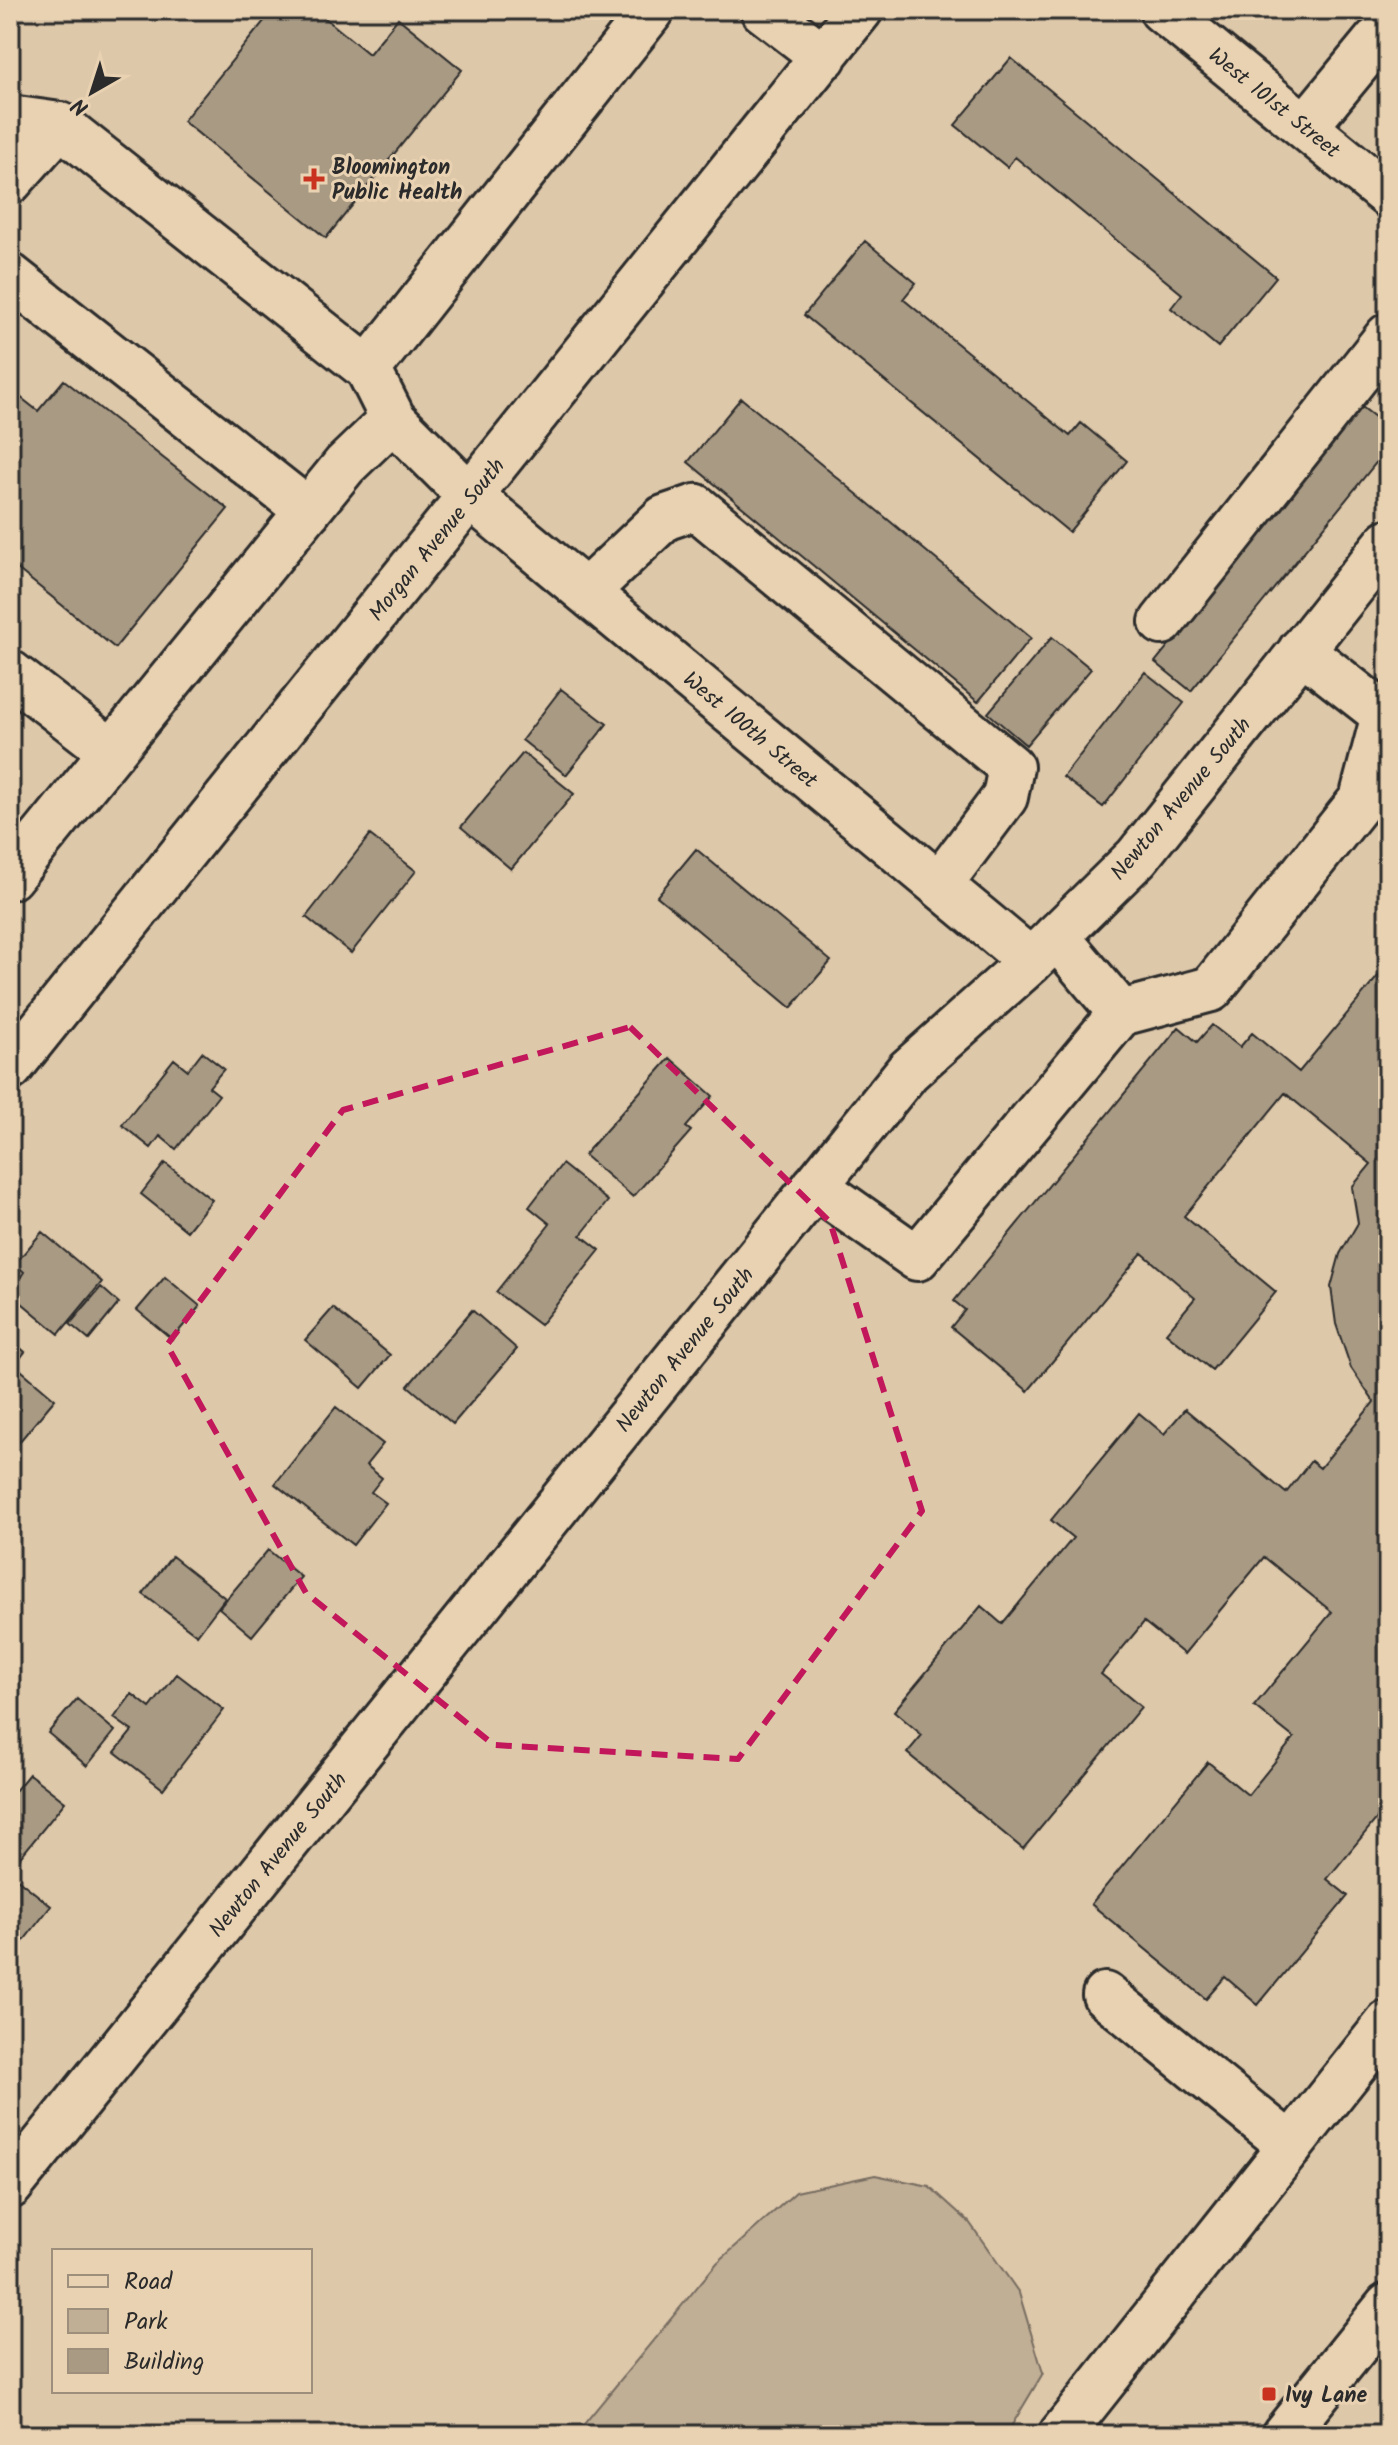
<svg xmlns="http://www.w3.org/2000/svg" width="1398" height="2445" viewBox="0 0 1398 2445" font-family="Kalam,sans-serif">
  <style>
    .green { fill: #c0ae95; stroke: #766c60; stroke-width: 2 }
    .building { fill: #a99a84; stroke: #2b2b2b; stroke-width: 2 }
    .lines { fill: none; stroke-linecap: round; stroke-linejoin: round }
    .minor-casing { stroke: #2b2b2b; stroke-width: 50 }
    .major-casing { stroke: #2b2b2b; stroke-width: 50 }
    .minor { stroke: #e9d2b2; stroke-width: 44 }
    .major { stroke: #e9d2b2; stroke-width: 44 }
    .marked { fill: none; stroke: #c2185b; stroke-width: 6; stroke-dasharray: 16 10; stroke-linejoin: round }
    .poi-dot { fill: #c8321e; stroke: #e9d2b2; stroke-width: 3 }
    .labels { text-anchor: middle; stroke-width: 6; stroke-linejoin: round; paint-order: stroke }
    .street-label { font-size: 22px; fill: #2b2b2b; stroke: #e9d2b2 }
    .poi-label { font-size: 22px; font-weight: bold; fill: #2b2b2b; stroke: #e9d2b2; text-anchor: start }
  </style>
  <rect width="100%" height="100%" fill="#dec8aa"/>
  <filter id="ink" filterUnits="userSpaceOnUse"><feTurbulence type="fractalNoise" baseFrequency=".0125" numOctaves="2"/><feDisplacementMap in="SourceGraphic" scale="16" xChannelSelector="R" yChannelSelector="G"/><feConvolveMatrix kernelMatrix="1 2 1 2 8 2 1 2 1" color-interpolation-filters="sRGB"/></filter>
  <g filter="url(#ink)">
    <!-- green -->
    <path class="green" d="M875,2175L929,2186L969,2222L1019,2293L1043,2373L1006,2435H575L717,2263L796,2192Z"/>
    <!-- building -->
    <path class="building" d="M273,10H315L369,54L398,18L462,70L326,238L183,121Z
      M1011,58L1276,277L1218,347L1171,308L1182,294L1015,157L1007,167L955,125Z
      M865,241L916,283L903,299L1070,436L1081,423L1127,461L1069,532L804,315Z
      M64,380L228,509L115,648L10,563V389L38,411Z
      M741,398L1031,638L978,702L688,462Z
      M1362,407L1388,427V448L1191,691L1155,662Z
      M1052,637L1091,669L1026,745L988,713Z
      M1145,672L1184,703L1103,807L1063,777Z
      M561,689L607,724L566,775L522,740Z
      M523,753L574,794L511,869L461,827Z
      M370,835L416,871L351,953L306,917Z
      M696,849L831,961L791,1008L657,896Z
      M1388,964V1805L1327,1879L1348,1896L1258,2005L1225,1977L1206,1999L1091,1904L1208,1762L1248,1795L1294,1738L1254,1706L1332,1612L1264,1557L1184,1654L1144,1622L1101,1674L1141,1707L1023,1849L907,1753L922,1735L894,1711L981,1606L1002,1624L1073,1538L1051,1520L1139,1413L1164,1434L1185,1409L1286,1493L1311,1461L1320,1468L1374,1402L1351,1368L1336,1324L1331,1287L1340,1254L1358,1223L1352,1187L1371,1164L1285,1093L1184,1216L1276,1292L1212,1370L1166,1333L1195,1298L1142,1253L1028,1391L951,1327L965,1310L954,1301L1179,1027L1197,1042L1212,1025L1240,1047L1252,1033L1299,1072Z
      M202,1052L224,1069L209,1087L219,1095L176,1149L160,1136L151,1148L122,1125L174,1059L188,1070Z
      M670,1058L713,1096L686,1127L691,1131L633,1197L584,1155Z
      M165,1163L212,1200L187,1231L141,1194Z
      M562,1164L608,1201L581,1235L600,1250L540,1325L496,1292L550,1224L529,1207Z
      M42,1232L102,1282L59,1334L10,1293L24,1272L15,1264Z
      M165,1277L200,1306L172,1339L137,1310Z
      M101,1287L119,1303L89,1340L70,1324Z
      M333,1308L390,1355L362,1388L305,1340Z
      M472,1310L517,1349L453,1424L408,1386Z
      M10,1339L25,1352L15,1365L55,1399L10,1453Z
      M336,1407L383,1444L366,1465L382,1478L371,1492L386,1503L353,1545L275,1484Z
      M268,1550L301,1577L252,1636L219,1608Z
      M172,1556L225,1598L197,1635L143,1594Z
      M177,1674L224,1710L163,1789L115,1752L132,1731L114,1718L132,1694L150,1708Z
      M77,1699L115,1731L87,1766L48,1733Z
      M29,1774L65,1802L10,1870V1797Z
      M11,1874L51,1906L10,1958V1875Z"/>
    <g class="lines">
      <defs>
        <path id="minor" d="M763,10L824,57
          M1162,10L1388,195
          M10,118L60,125L368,369L393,419L470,496L1031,961
          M1305,127L1376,41L1388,44
          M10,181L60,125
          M10,276L308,511
          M368,369L652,10
          M586,592L664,518L696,507L1011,767L1005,797L939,885
          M1162,622L1388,336
          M1301,650L1384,715L1388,713
          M10,673L112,752
          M10,877L345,465L393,419
          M1056,936L1121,1013
          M10,1068L860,10
          M815,1186L917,1258L1121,1013L1211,989L1362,799L1384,715
          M1105,1995L1291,2146
          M10,2186L908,1071L1031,961L1137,857L1388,542
          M1061,2435L1388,2023"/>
        <path id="major" d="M1284,2435L1388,2306"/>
      </defs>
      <!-- minor casing -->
      <use href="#minor" class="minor-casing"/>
      <!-- major casing -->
      <use href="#major" class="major-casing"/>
      <!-- minor -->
      <use href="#minor" class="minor"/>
      <!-- major -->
      <use href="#major" class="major"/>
    </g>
  </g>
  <!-- marked area -->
  <path class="marked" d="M630,1027L830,1222L922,1511L738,1759L494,1745L306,1593L167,1345L343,1110Z"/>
  <!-- markers -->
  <g class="poi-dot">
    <path d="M310 167h8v8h8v8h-8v8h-8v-8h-8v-8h8z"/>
    <rect x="1261" y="2386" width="16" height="16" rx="4"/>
  </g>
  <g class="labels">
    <!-- street labels -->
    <g class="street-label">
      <text transform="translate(1275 102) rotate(39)" y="8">West 101st Street</text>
      <text transform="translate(436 539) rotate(-51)" y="8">Morgan Avenue South</text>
      <text transform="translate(751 729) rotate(40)" y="8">West 100th Street</text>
      <text transform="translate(1180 798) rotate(-50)" y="8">Newton Avenue South</text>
      <text transform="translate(684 1349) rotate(-51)" y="8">Newton Avenue South</text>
      <text transform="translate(277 1854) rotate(-51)" y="8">Newton Avenue South</text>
    </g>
    <!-- poi labels -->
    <g class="poi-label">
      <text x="332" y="174">Bloomington<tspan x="332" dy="25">Public Health</tspan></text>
      <text x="1285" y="2402">Ivy Lane</text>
    </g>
  </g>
  <!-- margin -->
  <rect width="1398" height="2445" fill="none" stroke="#e9d2b2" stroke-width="40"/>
  <rect x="20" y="20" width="1358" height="2405" fill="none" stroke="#2b2b2b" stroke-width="3" filter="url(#ink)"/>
  <!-- legend -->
  <rect x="52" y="2249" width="260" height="144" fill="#e9d2b2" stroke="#9d8f7c" stroke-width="2"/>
  <rect x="68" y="2275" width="40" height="12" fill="#e9d2b2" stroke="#9d8f7c" stroke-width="2"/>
  <text x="124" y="2289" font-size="24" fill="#2b2b2b">Road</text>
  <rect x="68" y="2309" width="40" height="24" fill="#c0ae95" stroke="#9d8f7c" stroke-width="2"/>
  <text x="124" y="2329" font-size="24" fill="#2b2b2b">Park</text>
  <rect x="68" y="2349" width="40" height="24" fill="#a99a84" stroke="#9d8f7c" stroke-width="2"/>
  <text x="124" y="2369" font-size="24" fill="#2b2b2b">Building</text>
  <!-- north arrow -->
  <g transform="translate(92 92) rotate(219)" stroke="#e9d2b2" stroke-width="6" paint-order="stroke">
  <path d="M0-6L14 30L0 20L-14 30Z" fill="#2b2b2b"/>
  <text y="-12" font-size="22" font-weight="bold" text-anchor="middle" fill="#2b2b2b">N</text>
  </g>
</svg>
